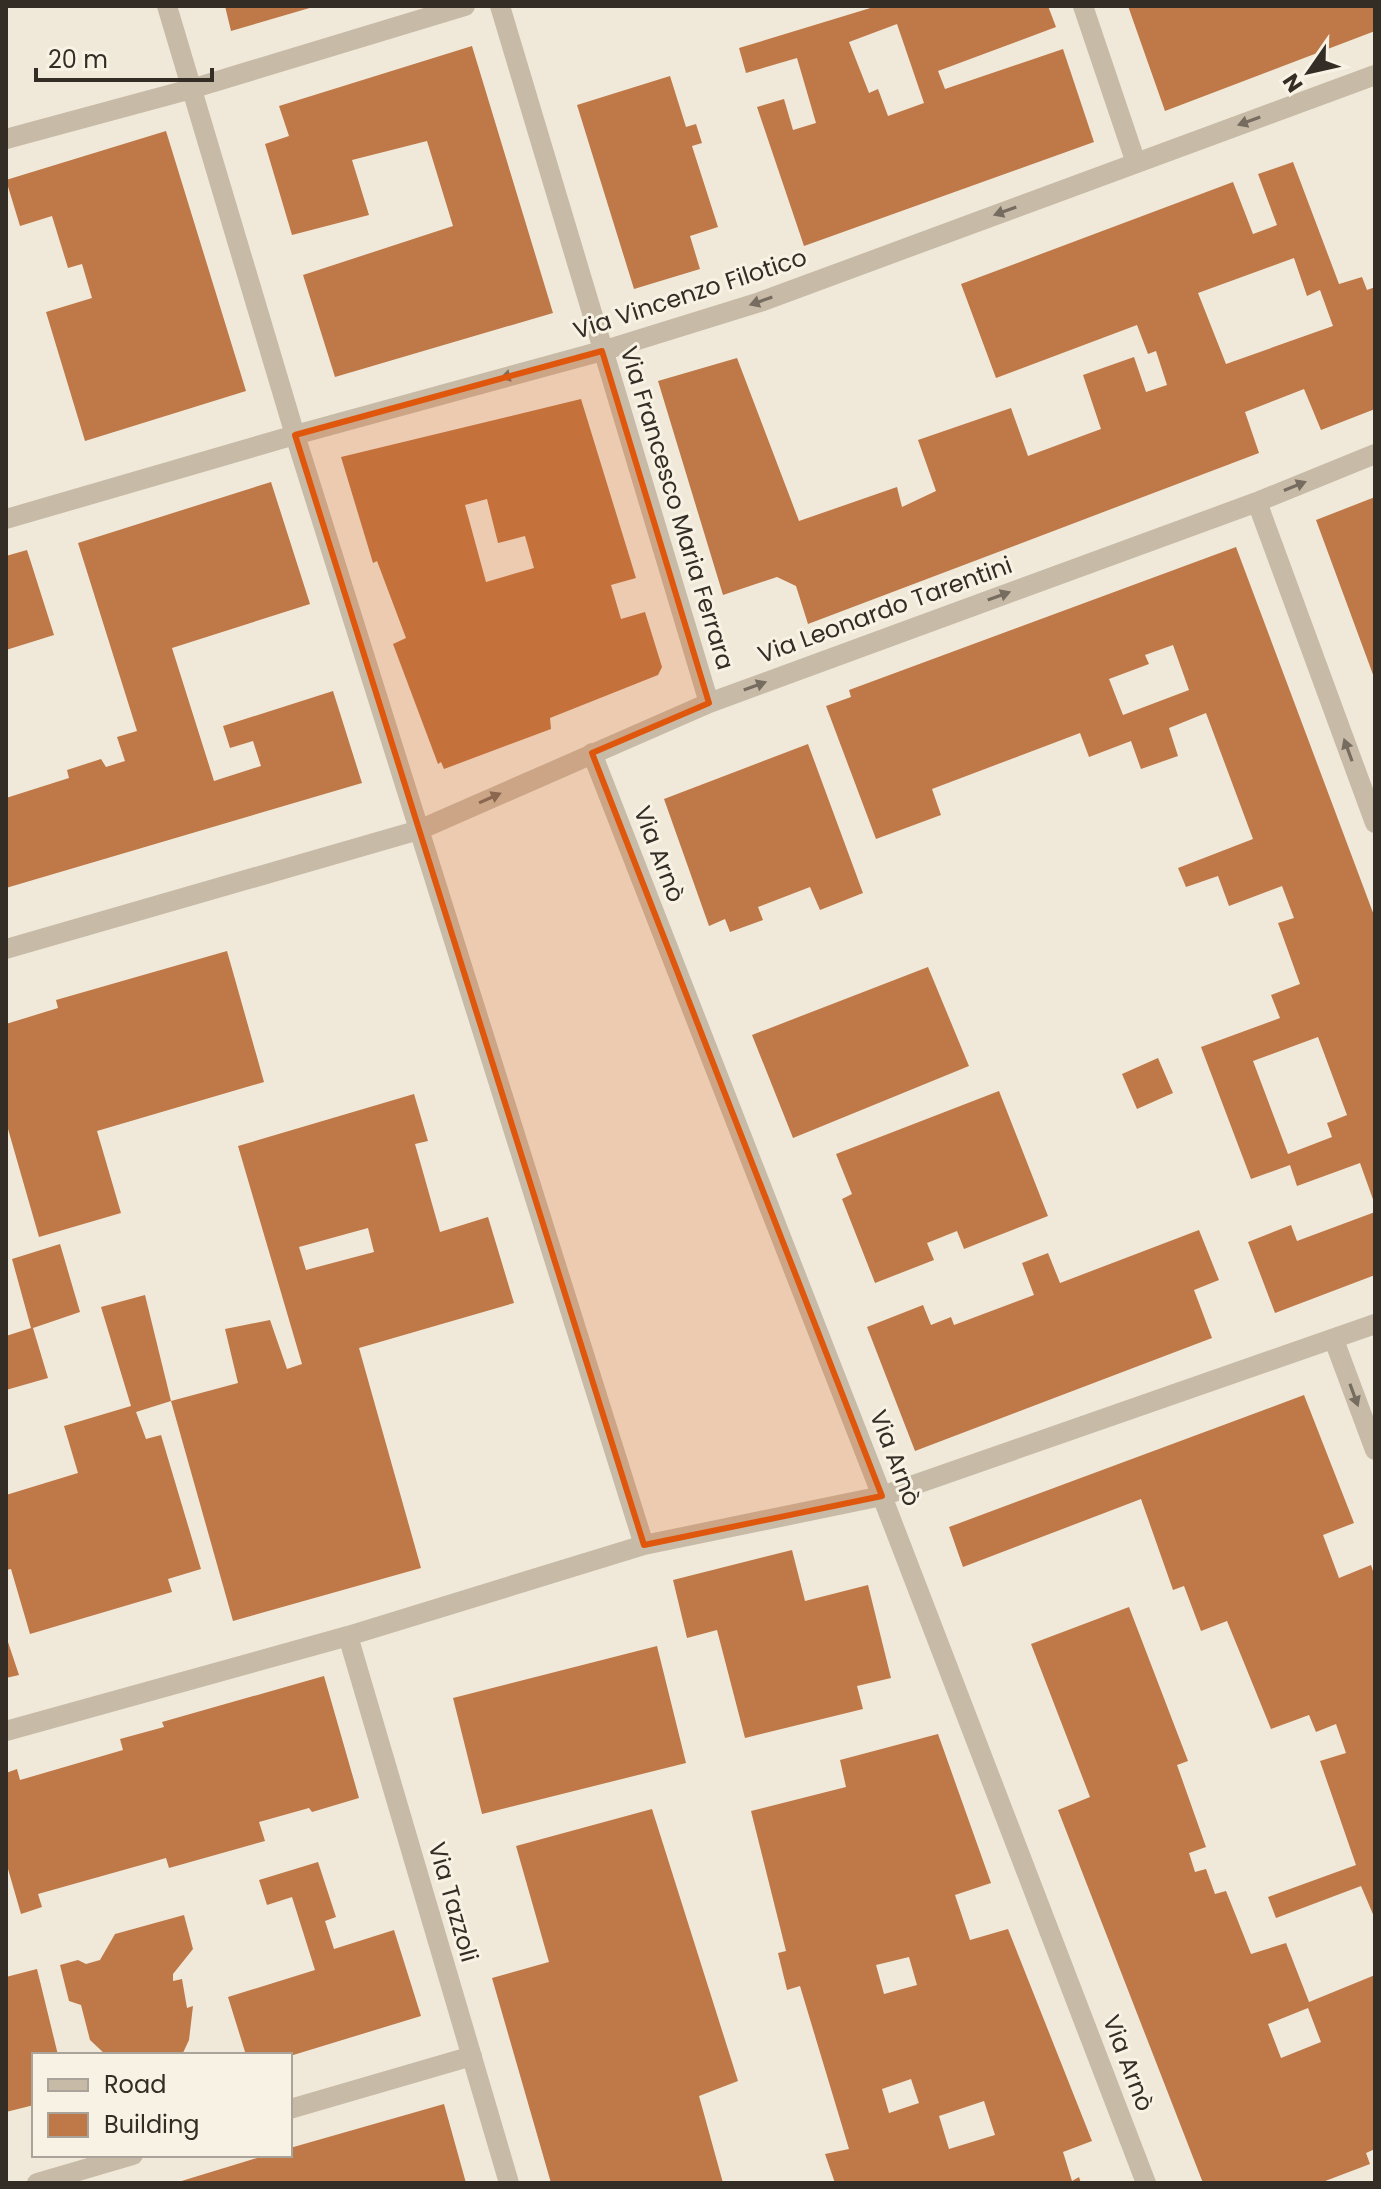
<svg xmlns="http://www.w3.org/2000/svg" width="1381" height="2189" viewBox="0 0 1381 2189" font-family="Poppins,sans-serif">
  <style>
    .building { fill: #bf7847; fill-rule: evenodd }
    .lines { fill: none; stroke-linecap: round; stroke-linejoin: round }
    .minor { stroke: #c7baa6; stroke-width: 20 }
    .oneway { fill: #766c60 }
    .marked { fill: #df570d; fill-opacity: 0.2; stroke: #df570d; stroke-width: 6; stroke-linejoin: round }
    .labels { text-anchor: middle; stroke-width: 6; stroke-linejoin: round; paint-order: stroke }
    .street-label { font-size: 24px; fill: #332d26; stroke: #f8f2e5 }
  </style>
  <rect width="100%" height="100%" fill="#f0e9d9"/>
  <!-- building -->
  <path class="building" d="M225,6H313V7L231,31Z
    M877,6H1048L1056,27L938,71L945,89L1063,49L1094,142L804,246L757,107L784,99L793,130L816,123L797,58L746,73L739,48ZM897,24L924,103L888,116L878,89L869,93L849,42Z
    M1128,6H1375V31L1165,111Z
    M472,46L553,313L335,377L303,275L453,226L427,141L352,160L369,215L292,235L265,144L289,136L279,106Z
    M670,76L686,127L696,124L702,143L692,146L718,227L690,236L700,269L634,289L577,105Z
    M166,131L246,391L85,441L46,312L92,298L82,264L68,268L52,216L20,226L6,180Z
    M1293,162L1339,284L1362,277L1367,290L1375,287V409L1321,430L1304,389L1245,412L1259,453L808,624L796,586L777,577L723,595L658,381L737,358L799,521L897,487L902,507L936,491L918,440L1011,408L1028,456L1101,429L1083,375L1134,357L1146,392L1167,385L1156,351L1148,354L1137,325L996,378L961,284L1233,182L1253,234L1277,225L1258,174ZM1294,258L1307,296L1320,290L1333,326L1226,364L1198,293Z
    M581,399L636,578L611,585L621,619L645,612L662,667L658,675L550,718L551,729L444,769L441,762L438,764L393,644L406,638L377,561L373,563L341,457ZM487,499L498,543L525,536L534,568L486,582L465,505Z
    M271,482L310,604L172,648L214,781L261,766L253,741L230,748L223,726L333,691L362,783L6,888V798L69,778L67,770L101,759L106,767L125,761L117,737L137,731L78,543Z
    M1375,497V680L1316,520Z
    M1236,547L1375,918V1205L1360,1163L1297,1186L1290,1165L1251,1179L1201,1047L1280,1018L1271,995L1300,984L1278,923L1294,918L1282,886L1229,906L1218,876L1186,887L1178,868L1253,839L1206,713L1169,728L1178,756L1141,769L1131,741L1089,757L1080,733L932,789L941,815L876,839L826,706L851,697L849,690ZM1173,645L1189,690L1123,715L1109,679L1149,664L1145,655ZM1318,1037L1347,1115L1327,1123L1332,1137L1288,1154L1253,1061Z
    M27,550L54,635L6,650V556Z
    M808,744L863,893L820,910L810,887L758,907L763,920L730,932L725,919L709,926L664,799Z
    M227,951L264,1082L97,1131L121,1213L39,1237L6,1122V1024L58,1008L56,1000Z
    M928,967L969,1066L793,1138L752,1035Z
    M1158,1058L1173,1093L1137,1109L1122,1074Z
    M999,1091L1048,1216L964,1249L957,1231L927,1243L934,1260L875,1283L842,1199L852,1194L836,1154Z
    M414,1094L428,1141L415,1144L440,1232L488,1217L514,1303L359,1348L421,1568L233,1621L171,1401L238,1383L225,1329L270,1320L287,1369L302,1364L238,1146ZM368,1228L374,1252L306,1270L299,1247Z
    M1375,1212V1275L1275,1313L1248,1242L1291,1225L1297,1241Z
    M1199,1230L1219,1280L1194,1290L1212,1338L915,1451L867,1327L923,1305L931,1325L951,1317L954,1325L1034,1295L1022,1263L1048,1253L1060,1283Z
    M60,1244L80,1312L33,1328L48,1378L6,1390V1336L31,1328L12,1259Z
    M145,1295L171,1401L136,1412L146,1439L161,1435L201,1569L168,1579L172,1592L30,1634L11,1569L6,1570V1495L78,1473L64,1426L131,1406L101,1307Z
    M1304,1395L1354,1523L1323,1535L1339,1578L1371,1565L1375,1577V1919L1361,1886L1276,1918L1268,1897L1356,1865L1320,1761L1346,1753L1336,1724L1316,1732L1309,1715L1271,1729L1227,1621L1201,1631L1184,1586L1173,1590L1141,1499L963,1567L949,1527Z
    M792,1550L805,1601L868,1585L891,1678L857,1686L863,1709L745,1738L717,1630L687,1638L673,1580Z
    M1129,1607L1188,1761L1177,1765L1206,1847L1189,1853L1195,1872L1206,1869L1215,1894L1226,1891L1251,1954L1286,1943L1309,2002L1375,1975V2149L1366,2153L1370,2164L1320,2183H1203L1058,1810L1090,1797L1031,1644ZM1308,2008L1321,2042L1281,2058L1268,2024Z
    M6,1636L19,1675L6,1678Z
    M657,1646L686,1763L482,1814L453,1698Z
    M324,1676L359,1798L312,1812L309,1808L259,1822L265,1841L169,1868L166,1858L38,1894L42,1907L21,1914L6,1862V1773L17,1769L20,1780L123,1750L120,1739L164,1727L162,1722Z
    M938,1734L991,1883L955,1895L970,1940L1008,1929L1092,2141L1063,2152L1072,2181L1079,2177L1081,2183H835L825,2154L849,2149L800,1986L787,1990L778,1953L786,1951L751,1811L846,1787L840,1760ZM909,1957L917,1985L884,1994L876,1965ZM911,2079L919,2103L889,2113L882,2089ZM984,2101L995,2135L949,2149L939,2116Z
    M652,1809L738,2081L699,2096L723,2183H551L492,1978L549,1962L516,1846Z
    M318,1862L336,1917L325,1921L334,1949L394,1930L421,2016L290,2056L246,2055L228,1997L315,1970L292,1897L267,1905L259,1880Z
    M184,1915L193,1949L173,1974V1981L182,1979L187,2008L193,2006L189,2040L182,2055H106L90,2040L81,2005L69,2001L60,1965L78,1960L86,1964L100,1960L115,1934Z
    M37,1969L58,2055H34V2105L6,2112V1977Z
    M444,2104L466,2183H175L267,2155H290V2148Z"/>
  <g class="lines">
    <!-- minor -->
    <path class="minor" d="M167,6L295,435L644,1545
      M500,6L709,703
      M1083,6L1136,163
      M6,139L191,89L465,6
      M1257,502L1375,823
      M6,519L295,435L602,351L760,302L1375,75
      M592,753L882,1496L1146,2183
      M6,949L419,830L709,703L1257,502L1375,454
      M1334,1340L1375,1450
      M348,1636L509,2183
      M6,1731L348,1636L644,1545L882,1496L1375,1324
      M290,2109L472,2056
      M37,2183L133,2155"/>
  </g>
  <!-- one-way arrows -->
  <defs><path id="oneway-solid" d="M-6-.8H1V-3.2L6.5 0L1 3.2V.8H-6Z" transform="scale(2)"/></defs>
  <g class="oneway">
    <use href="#oneway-solid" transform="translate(1249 121) rotate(160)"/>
    <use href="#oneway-solid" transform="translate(1005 211) rotate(160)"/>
    <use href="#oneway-solid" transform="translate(761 301) rotate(161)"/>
    <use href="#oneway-solid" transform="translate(512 375) rotate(165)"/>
    <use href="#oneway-solid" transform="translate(1295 486) rotate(-22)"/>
    <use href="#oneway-solid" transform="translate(999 596) rotate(-20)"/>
    <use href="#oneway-solid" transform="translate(755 686) rotate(-20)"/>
    <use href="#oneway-solid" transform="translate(1348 750) rotate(-110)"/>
    <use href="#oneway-solid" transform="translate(490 798) rotate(-24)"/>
    <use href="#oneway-solid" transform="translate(1354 1395) rotate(70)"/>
  </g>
  <!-- marked area -->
  <path class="marked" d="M602,351L709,703L592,753L882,1496L644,1545L295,435Z"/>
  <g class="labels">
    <!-- street labels -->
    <g class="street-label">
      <text transform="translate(690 294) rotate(-18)" y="8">Via Vincenzo Filotico</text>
      <text transform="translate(677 508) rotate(73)" y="8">Via Francesco Maria Ferrara</text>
      <text transform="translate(885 610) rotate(-20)" y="8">Via Leonardo Tarentini</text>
      <text transform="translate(659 854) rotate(69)" y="8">Via Arnò</text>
      <text transform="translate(895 1458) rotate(69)" y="8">Via Arnò</text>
      <text transform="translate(453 1902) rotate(74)" y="8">Via Tazzoli</text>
      <text transform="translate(1128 2063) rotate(69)" y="8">Via Arnò</text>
    </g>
  </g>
  <!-- border -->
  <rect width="1381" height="2189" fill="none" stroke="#332d26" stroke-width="16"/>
  <!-- legend -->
  <rect x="32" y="2053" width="260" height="104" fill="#f8f2e5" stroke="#a9a399" stroke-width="2"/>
  <rect x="48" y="2079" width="40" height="12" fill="#c7baa6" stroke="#a9a399" stroke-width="2"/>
  <text x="104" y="2093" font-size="24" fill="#332d26">Road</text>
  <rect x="48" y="2113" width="40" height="24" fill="#bf7847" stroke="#a9a399" stroke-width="2"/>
  <text x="104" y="2133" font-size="24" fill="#332d26">Building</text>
  <!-- north arrow -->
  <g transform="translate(1309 72) rotate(236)" stroke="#f8f2e5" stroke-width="6" paint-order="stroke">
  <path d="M0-6L14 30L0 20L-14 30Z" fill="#332d26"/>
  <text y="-12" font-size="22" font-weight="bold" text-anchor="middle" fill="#332d26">N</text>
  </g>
  <!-- scale -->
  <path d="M36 68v12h176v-12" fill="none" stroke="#332d26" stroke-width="4"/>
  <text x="48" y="68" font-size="24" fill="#332d26" stroke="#f8f2e5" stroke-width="6" paint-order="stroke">20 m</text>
</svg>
